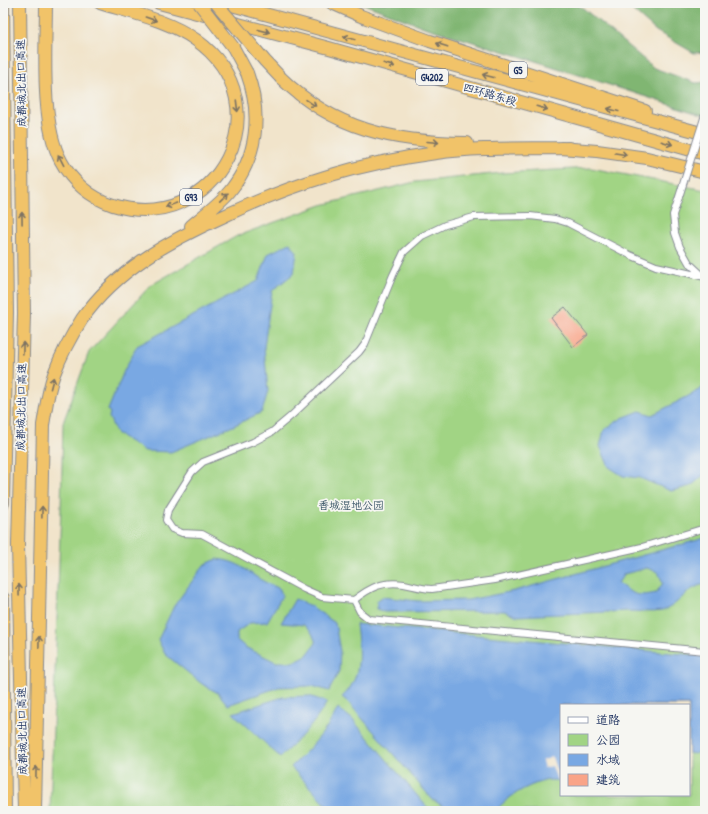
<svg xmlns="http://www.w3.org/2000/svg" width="708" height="814" viewBox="0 0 708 814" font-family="'Patrick Hand','LXGW WenKai TC',sans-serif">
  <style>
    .green { fill: #a1d484; stroke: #5e8271; fill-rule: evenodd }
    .forest { fill: #80b672; stroke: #4e7268 }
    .water { fill: #79a8e3; stroke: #4a6ca0; fill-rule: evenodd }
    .pier { fill: #f1e4cb }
    .building { fill: #f9a488 }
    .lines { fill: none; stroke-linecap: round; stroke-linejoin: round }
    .street-casing { stroke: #868a94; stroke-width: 8 }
    .highway-casing { stroke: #868a94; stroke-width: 14 }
    .street { stroke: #fff; stroke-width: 6 }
    .highway { stroke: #f1c369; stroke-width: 12 }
    .street-bridge-casing { stroke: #868a94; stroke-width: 8; stroke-linecap: butt }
    .highway-bridge-casing { stroke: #868a94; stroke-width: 14; stroke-linecap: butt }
    .street-bridge { stroke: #fff; stroke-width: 6 }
    .highway-bridge { stroke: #f1c369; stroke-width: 12 }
    .oneway { stroke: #7b7263 }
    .labels { text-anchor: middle; stroke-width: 3.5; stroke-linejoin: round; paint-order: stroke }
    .shield { fill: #f6f6f2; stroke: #5d6b8a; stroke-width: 1 }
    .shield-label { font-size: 10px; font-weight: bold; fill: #1b2f5e }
    .street-label { font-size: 11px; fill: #1b2f5e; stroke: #f6f6f2 }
    .park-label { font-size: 11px; fill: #3c5868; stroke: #f6f6f2 }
  </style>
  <rect width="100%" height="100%" fill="#f6f6f2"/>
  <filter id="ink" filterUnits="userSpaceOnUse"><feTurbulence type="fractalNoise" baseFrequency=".025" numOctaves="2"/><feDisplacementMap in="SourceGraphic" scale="8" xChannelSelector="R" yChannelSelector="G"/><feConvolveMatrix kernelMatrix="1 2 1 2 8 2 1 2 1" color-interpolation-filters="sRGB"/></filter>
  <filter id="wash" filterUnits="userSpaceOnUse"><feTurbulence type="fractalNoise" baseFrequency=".012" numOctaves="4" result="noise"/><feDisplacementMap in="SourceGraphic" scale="16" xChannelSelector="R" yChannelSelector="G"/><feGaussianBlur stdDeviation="0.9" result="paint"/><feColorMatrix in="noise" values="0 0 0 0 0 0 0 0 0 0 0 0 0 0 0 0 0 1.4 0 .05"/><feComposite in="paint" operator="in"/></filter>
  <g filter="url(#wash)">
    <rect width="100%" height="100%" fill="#f1e4cb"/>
    <!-- green -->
    <path class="green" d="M591,168L705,190V811H50L61,508L63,423L89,352L151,285L237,236L322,205L415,182L502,173ZM561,705H689V795H561Z"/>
    <!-- forest -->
    <path class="forest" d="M361,3H572L583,8L654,68L696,83L705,82V116L545,64L424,27Z
      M624,3H705V52L694,53L656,31Z"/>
    <!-- water -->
    <path class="water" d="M290,243L297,252L294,273L272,291L264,347L268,391L262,412L233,426L171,452L145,451L116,433L109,417L110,413L108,410L124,371L137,346L258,281L268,254Z
      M705,384V474L691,486L671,491L640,478L623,476L609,467L600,446L604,430L622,418L640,411L652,415L700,390Z
      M705,538V584C686,587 679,606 662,611C652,613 639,611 628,611C592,613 555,614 518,616L504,611L384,612L377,609V601L382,597L418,601L468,600L514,591ZM647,568L658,572L663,583L656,593C637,597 633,595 618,583L624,574Z
      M217,559C241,562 244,570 263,581C268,584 275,586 280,589L282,596L267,622L250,623L237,632V640L245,647L276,662H293L307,655L316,643L312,633L304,625L281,623L295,599L311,606L335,623L340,651L339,671L329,691L312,686L279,687L228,705L218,693L202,684L165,654L158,640L174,606L204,565Z
      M356,624L704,656L705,658V746L695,754L689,753V705H561V778L560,780C554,781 549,779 544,781C525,786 508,797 495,811H450L432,799L348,702L342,697C346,693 350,689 352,684C362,667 358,643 356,624Z
      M309,696L327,702C315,724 298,740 280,757L233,713L283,697Z
      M338,708L352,719L426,806L433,811H332L291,767C311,747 325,734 338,708Z"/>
    <!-- pier -->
    <path class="pier" d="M552,757L560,780H557L552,766L544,768L542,761Z"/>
    <g id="blocks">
      <!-- building -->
      <path class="building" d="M565,307L588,335L573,347L551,318Z"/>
    </g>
  </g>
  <g filter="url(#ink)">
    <use href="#blocks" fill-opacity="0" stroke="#868a94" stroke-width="1"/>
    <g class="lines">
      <defs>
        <path id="street" d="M679,197L673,215L675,233L680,247L689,263L703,276
          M705,277L656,266L630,255L568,223L555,219L530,216L474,217L445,225L422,236L404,252L393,275L365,344L359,352L291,416L272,432L253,442L203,462L192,472L168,510L166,520L172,529L182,533L202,534L304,589L322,597L354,600L360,612L369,619L705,651
          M354,600C371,587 382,581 404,584C414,586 422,589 432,589L495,580L642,547L705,528"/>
        <path id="highway" d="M20,3L24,314L18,545L24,811
          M46,3C46,47 40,123 61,161C72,182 91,198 113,205C217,237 286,104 196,40C168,20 132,13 100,3
          M159,3L329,48L705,154
          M224,3L705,134
          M332,3L361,16L430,41L645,111
          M281,78C334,130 395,142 467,143
          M561,148L597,151L647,158L705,172
          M191,226C204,215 219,204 230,191C258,156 262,114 247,73
          M3,503L7,312L3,3
          M3,598L5,811
          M35,811L43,425C46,408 48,390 54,374C61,355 71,336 82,319C116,270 169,241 222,217C292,184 359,163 436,153C480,147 524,149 569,148"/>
      </defs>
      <!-- street casing -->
      <use href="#street" class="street-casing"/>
      <!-- highway casing -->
      <use href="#highway" class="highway-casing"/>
      <!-- street -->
      <use href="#street" class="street"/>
      <!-- highway -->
      <use href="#highway" class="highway"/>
      <defs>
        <path id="street-bridge" d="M679,197L705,115"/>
        <path id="highway-bridge" d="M199,3L233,47L247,73
          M216,3L265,61L281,78"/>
      </defs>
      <!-- street-bridge casing -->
      <use href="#street-bridge" class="street-bridge-casing"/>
      <!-- highway-bridge casing -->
      <use href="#highway-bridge" class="highway-bridge-casing"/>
      <!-- street-bridge -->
      <use href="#street-bridge" class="street-bridge"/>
      <!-- highway-bridge -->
      <use href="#highway-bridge" class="highway-bridge"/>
    </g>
    <!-- one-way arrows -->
    <defs><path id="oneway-shaft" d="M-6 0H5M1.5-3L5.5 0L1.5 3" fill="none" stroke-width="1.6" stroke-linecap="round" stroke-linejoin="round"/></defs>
    <g class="oneway">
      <use href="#oneway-shaft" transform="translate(151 19) rotate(19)"/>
      <use href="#oneway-shaft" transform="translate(264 31) rotate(15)"/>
      <use href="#oneway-shaft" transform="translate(349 38) rotate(-165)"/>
      <use href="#oneway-shaft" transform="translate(442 45) rotate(-162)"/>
      <use href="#oneway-shaft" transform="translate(389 65) rotate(16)"/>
      <use href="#oneway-shaft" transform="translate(488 76) rotate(-165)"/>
      <use href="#oneway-shaft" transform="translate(311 103) rotate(34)"/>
      <use href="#oneway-shaft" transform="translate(237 106) rotate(83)"/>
      <use href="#oneway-shaft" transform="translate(542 108) rotate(16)"/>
      <use href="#oneway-shaft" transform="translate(613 110) rotate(-165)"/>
      <use href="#oneway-shaft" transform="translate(433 142) rotate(5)"/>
      <use href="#oneway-shaft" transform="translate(667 143) rotate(16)"/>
      <use href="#oneway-shaft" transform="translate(621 154) rotate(9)"/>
      <use href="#oneway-shaft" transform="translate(61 160) rotate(-117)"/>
      <use href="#oneway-shaft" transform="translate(224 197) rotate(-44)"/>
      <use href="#oneway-shaft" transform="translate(171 205) rotate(161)"/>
      <use href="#oneway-shaft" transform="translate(22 218) rotate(-91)"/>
      <use href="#oneway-shaft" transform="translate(23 348) rotate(-89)"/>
      <use href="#oneway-shaft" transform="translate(52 383) rotate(-75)"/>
      <use href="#oneway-shaft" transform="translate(42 512) rotate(-89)"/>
      <use href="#oneway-shaft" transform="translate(19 590) rotate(-91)"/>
      <use href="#oneway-shaft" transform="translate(39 642) rotate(-89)"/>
      <use href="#oneway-shaft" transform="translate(36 772) rotate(-89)"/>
    </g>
  </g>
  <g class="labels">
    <!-- shield labels -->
    <g class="shield">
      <rect x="509" y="62" width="18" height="16" rx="3"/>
      <rect x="416" y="69" width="32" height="16" rx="3"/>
      <rect x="180" y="189" width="22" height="16" rx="3"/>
    </g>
    <g class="shield-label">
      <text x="518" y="74">G5</text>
      <text x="432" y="81">G4202</text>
      <text x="191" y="201">G93</text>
    </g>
    <!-- street labels -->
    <g class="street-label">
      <text transform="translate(21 83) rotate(-91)" y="4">成都城北出口高速</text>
      <text transform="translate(490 94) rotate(16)" y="4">四环路东段</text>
      <text transform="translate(21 407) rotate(-89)" y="4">成都城北出口高速</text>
      <text transform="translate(22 731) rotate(-91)" y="4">成都城北出口高速</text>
    </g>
    <!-- park labels -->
    <g class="park-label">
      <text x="351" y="509">香城湿地公园</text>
    </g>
  </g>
  <!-- margin -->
  <rect width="708" height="814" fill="none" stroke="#f6f6f2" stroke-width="16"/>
  <!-- legend -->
  <rect x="560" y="704" width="130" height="92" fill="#f6f6f2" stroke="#9ea6b7"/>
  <rect x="568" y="717" width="20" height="6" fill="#ffffff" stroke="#9ea6b7"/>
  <text x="596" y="724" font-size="12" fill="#1b2f5e">道路</text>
  <rect x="568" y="734" width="20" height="12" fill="#a1d484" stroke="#9ea6b7"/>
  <text x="596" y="744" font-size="12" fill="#1b2f5e">公园</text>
  <rect x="568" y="754" width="20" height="12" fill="#79a8e3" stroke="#9ea6b7"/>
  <text x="596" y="764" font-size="12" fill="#1b2f5e">水域</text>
  <rect x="568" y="774" width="20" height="12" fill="#f9a488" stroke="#9ea6b7"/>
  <text x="596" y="784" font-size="12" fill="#1b2f5e">建筑</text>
</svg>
